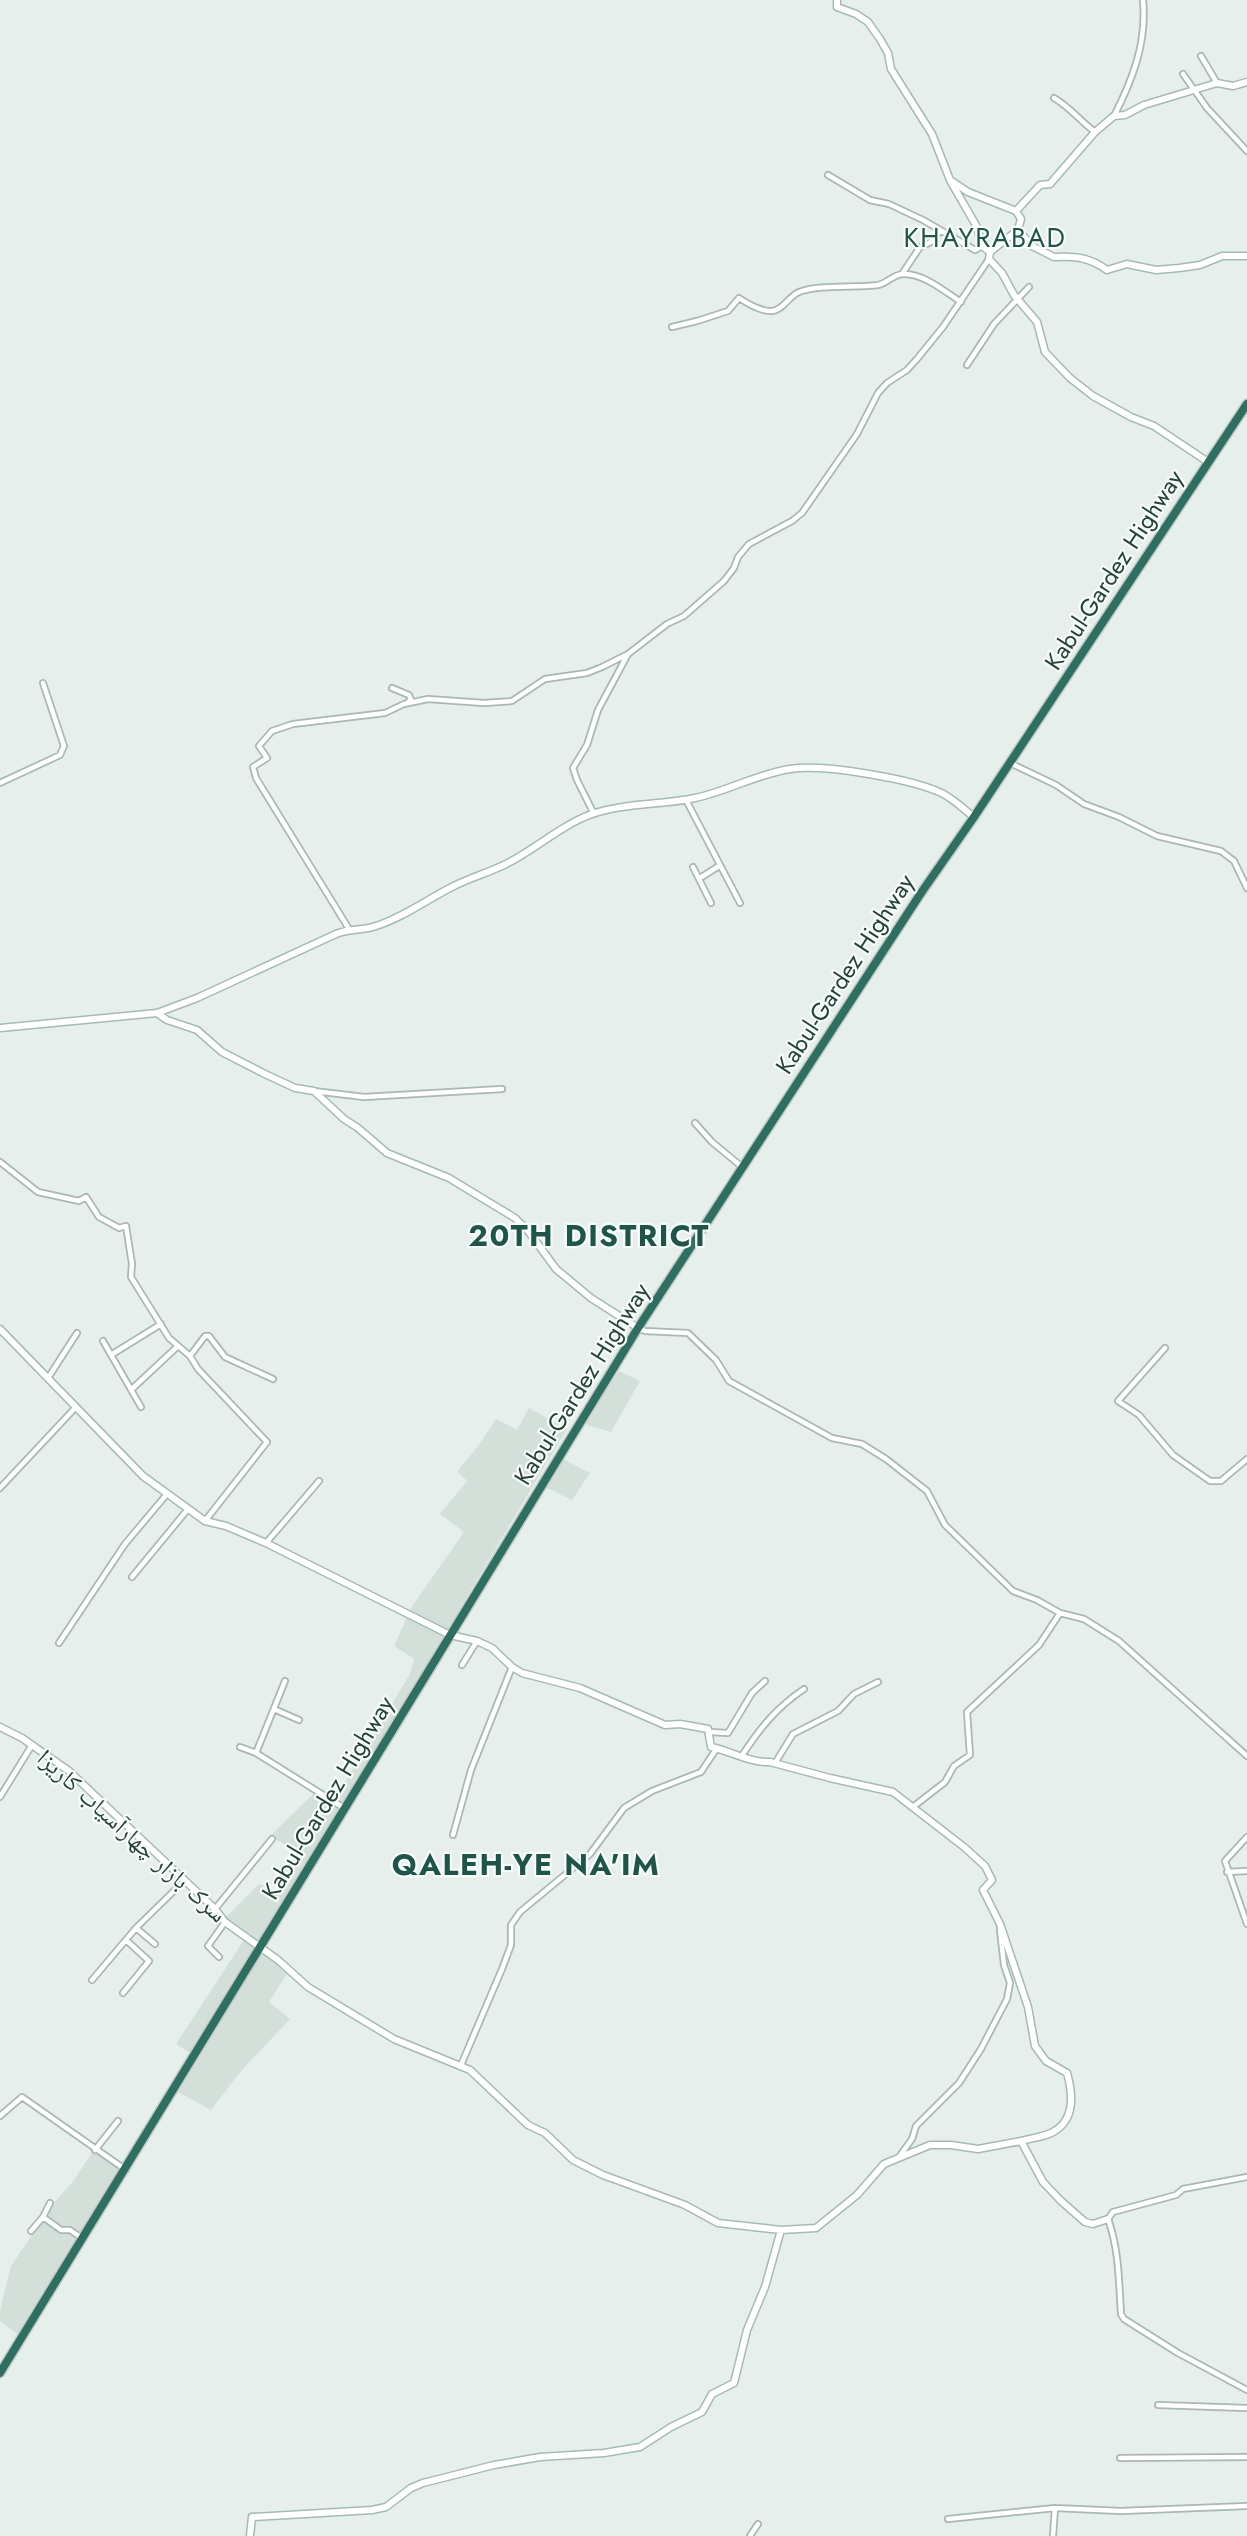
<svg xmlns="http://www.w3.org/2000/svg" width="1247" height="2536" viewBox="0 0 1247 2536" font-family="Jost,'Noto Naskh Arabic',sans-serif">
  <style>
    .built { fill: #d4dfda }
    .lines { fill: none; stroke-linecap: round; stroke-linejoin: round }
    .street-casing { stroke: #a8b8b2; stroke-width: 8 }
    .secondary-casing { stroke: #a4bbb3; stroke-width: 9 }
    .highway-casing { stroke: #c2cac8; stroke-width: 11 }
    .street { stroke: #fff; stroke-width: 4.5 }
    .secondary { stroke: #fff; stroke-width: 6 }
    .highway { stroke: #2f6f62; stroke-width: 8 }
    .labels { text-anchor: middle; stroke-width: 4.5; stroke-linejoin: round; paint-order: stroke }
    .street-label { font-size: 24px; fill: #24423a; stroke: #f7fbf9 }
    .quarter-label { font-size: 27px; letter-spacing: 1.5px; fill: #1f5548; stroke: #f7fbf9 }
    .district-label { font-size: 30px; font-weight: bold; letter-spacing: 1.5px; fill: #1f5548; stroke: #f7fbf9 }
  </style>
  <rect width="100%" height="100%" fill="#e6efeb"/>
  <!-- built -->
  <path class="built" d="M619,1371L640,1381L611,1432L584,1424Z
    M529,1408L567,1429L193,2055L176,2044L244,1940L224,1919L259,1884L277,1892L303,1855L270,1836L316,1791L334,1800L410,1674L414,1659L394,1646L411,1608L464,1532L440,1514L467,1481L458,1472L459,1469L478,1446L496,1419L517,1430Z
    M563,1459L590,1473L572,1500L545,1487Z
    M264,1949L290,1969L269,2002L290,2019L241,2071L211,2110L178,2092Z
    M93,2151L125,2167L20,2336L0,2321V2311L11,2266L53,2204L74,2180Z"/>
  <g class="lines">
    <defs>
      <path id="street" d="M1201,56L1217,83
        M1183,74L1207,108L1247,151
        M1054,98C1070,107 1080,121 1095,132
        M1114,116C1133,79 1147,42 1143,0
        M828,175L870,200L889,204L923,220L975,250L982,246
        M902,274L920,247L931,242L940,231
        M672,327L697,321L728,311L739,298C748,304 762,312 773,311C784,309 789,296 799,292C818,284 857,288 878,285C888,283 892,275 903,274C923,273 944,291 961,302
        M967,365L994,324L1029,287
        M392,688L409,695L411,700L408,702
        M1010,763L1056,785L1084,804L1119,817L1157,836L1221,851L1234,861L1247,888
        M0,783L60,755L64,746L43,683
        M686,800L740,903
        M594,814L577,780L573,768L587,745L598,710L628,654
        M693,867L711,903
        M700,878L719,866
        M349,929L256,778L253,767L267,758L259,746L272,731L293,724L385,713L404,704L428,699L484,703L512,701L545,679L587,673L602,667L628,654L667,624L684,616L724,581L734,568L738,557L749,544L792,521L802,513L857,434L878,393L887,383L907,370L917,359L943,327L989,259
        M314,1091L364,1097L502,1089
        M695,1123L712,1142L741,1166
        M0,1162L38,1192L79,1201L86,1197L99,1217L119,1228L126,1226L132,1264L131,1277L169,1338L190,1356
        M638,1328L645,1331L688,1333L716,1360L729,1381L832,1438L862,1444L886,1459L927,1491L945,1525L1013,1591L1037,1600L1060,1613L1084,1619L1119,1641L1247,1756
        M103,1341L141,1407
        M1165,1348L1118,1401L1139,1415L1173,1455L1210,1481H1221L1247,1459
        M111,1355L161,1324
        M48,1378L77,1333
        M132,1389L178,1346
        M0,1488L76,1407
        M205,1521L267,1442L198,1369L190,1356L205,1336H209L225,1357L273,1379
        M266,1543L319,1481
        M132,1577L188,1509
        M59,1643L125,1544L167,1494
        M462,1665L477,1641
        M274,1709L299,1720
        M710,1732L728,1733L752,1693L765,1681
        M240,1747L256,1753L344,1808
        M256,1753L285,1681
        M741,1757C760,1728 776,1708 804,1689
        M775,1763L793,1734L838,1711L854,1694L878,1682
        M0,1797L32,1745
        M913,1807L945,1782L954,1766L970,1755L967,1712L1039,1645L1060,1613
        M453,1835L471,1770L512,1667
        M1247,1837L1225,1861L1247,1924
        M1227,1872L1247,1871
        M215,1909L272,1839
        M136,1928L155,1944
        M219,1957L208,1946L225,1922
        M92,1980L136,1928L184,1881
        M123,1993L149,1961L126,1940
        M461,2065L502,1969L511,1945V1925L520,1912L590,1854L624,1808L652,1791L701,1772L717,1748
        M0,2116L22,2097L126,2170
        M95,2150L118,2121
        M899,2157L912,2139L916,2126L959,2083L981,2049L1007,1999L1010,1983L1004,1965L1000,1930
        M1247,2177L1183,2189L1176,2195L1113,2212L1108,2219C1119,2249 1119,2283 1121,2314L1124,2319L1178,2353L1247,2390
        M43,2217L61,2230H70L82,2238
        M31,2231L43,2217L50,2203
        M1158,2405L1247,2408
        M1120,2458L1247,2457
        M948,2519L1055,2508L1121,2511L1247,2506
        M750,2536L758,2524
        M1053,2536L1055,2508"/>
      <path id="secondary" d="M837,0V7L856,14L868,22L880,39L888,53L891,69L932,134L950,180L968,192L1016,211L1021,219L1018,230L1032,246L1054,257C1075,256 1089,257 1107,270L1127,264L1156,270L1179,268L1200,265L1222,256H1247
        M951,182L977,227L982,246L990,252L989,259L1002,273L1014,295L1037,322L1045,352L1070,378L1093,396L1131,417L1154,426L1208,462
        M1016,211L1040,185L1050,184L1095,132L1114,116L1125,115L1144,105L1217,83L1233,86L1247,82
        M990,252L1018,230
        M157,1013L167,1020L197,1030L222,1052L265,1074L295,1088L314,1091L344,1119L358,1128L387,1153L449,1178L515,1218L529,1232L556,1269L591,1298L638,1328
        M0,1028L157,1013L197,998L336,934C350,928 362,931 376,926C404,917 426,900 452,887C469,878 488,873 506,864C536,849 561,825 592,814C624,803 662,805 695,798C728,791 757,774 790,769C824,764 905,778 937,791C951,796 962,808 974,817
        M0,1329L143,1476L205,1521L226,1526L266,1543L450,1635L477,1641L492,1648L512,1667L522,1673L580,1688L665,1725L680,1724L708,1729L711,1747C731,1751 750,1763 770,1762L830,1778L893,1792L964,1847L985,1866L992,1880L983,1890L1000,1924L1028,2007L1035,2046L1046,2061L1067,2073C1073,2094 1075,2120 1053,2132C1044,2137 1031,2138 1021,2141
        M0,1727L22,1738L69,1771L215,1909L225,1922L278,1960L308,1987L394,2039L470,2070L528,2125L545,2133L573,2160L603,2175L685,2205L718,2223L781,2230L816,2228L857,2195L884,2164L930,2145H951L978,2149L1021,2141L1043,2182L1061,2201L1085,2222L1093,2224L1108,2219
        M250,2536L252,2517L372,2510L386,2507L411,2488L423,2483L494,2465L540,2457L604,2453L640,2447L671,2427L702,2412L712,2394L734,2383L747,2330L765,2287L781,2230"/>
      <path id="highway" d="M0,2373L638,1328L921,893L974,817L1247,404"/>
    </defs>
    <!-- street casing -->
    <use href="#street" class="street-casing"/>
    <!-- secondary casing -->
    <use href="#secondary" class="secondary-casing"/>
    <!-- highway casing -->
    <use href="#highway" class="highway-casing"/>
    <!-- street -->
    <use href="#street" class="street"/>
    <!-- secondary -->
    <use href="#secondary" class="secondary"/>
    <!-- highway -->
    <use href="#highway" class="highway"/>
  </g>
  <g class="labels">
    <!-- street labels -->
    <g class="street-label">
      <text transform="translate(1114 570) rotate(-57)" y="8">Kabul-Gardez Highway</text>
      <text transform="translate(845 974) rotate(-57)" y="8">Kabul-Gardez Highway</text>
      <text transform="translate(582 1384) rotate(-58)" y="8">Kabul-Gardez Highway</text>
      <text transform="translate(328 1798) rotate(-59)" y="8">Kabul-Gardez Highway</text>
      <text transform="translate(132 1836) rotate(42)" y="8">سرک بازار چهارآسیاب کاریزا</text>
    </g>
    <!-- quarter labels -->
    <g class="quarter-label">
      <text x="985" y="247">KHAYRABAD</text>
    </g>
    <!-- district labels -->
    <g class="district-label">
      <text x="589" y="1246">20TH DISTRICT</text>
      <text x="526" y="1875">QALEH-YE NA'IM</text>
    </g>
  </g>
</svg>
